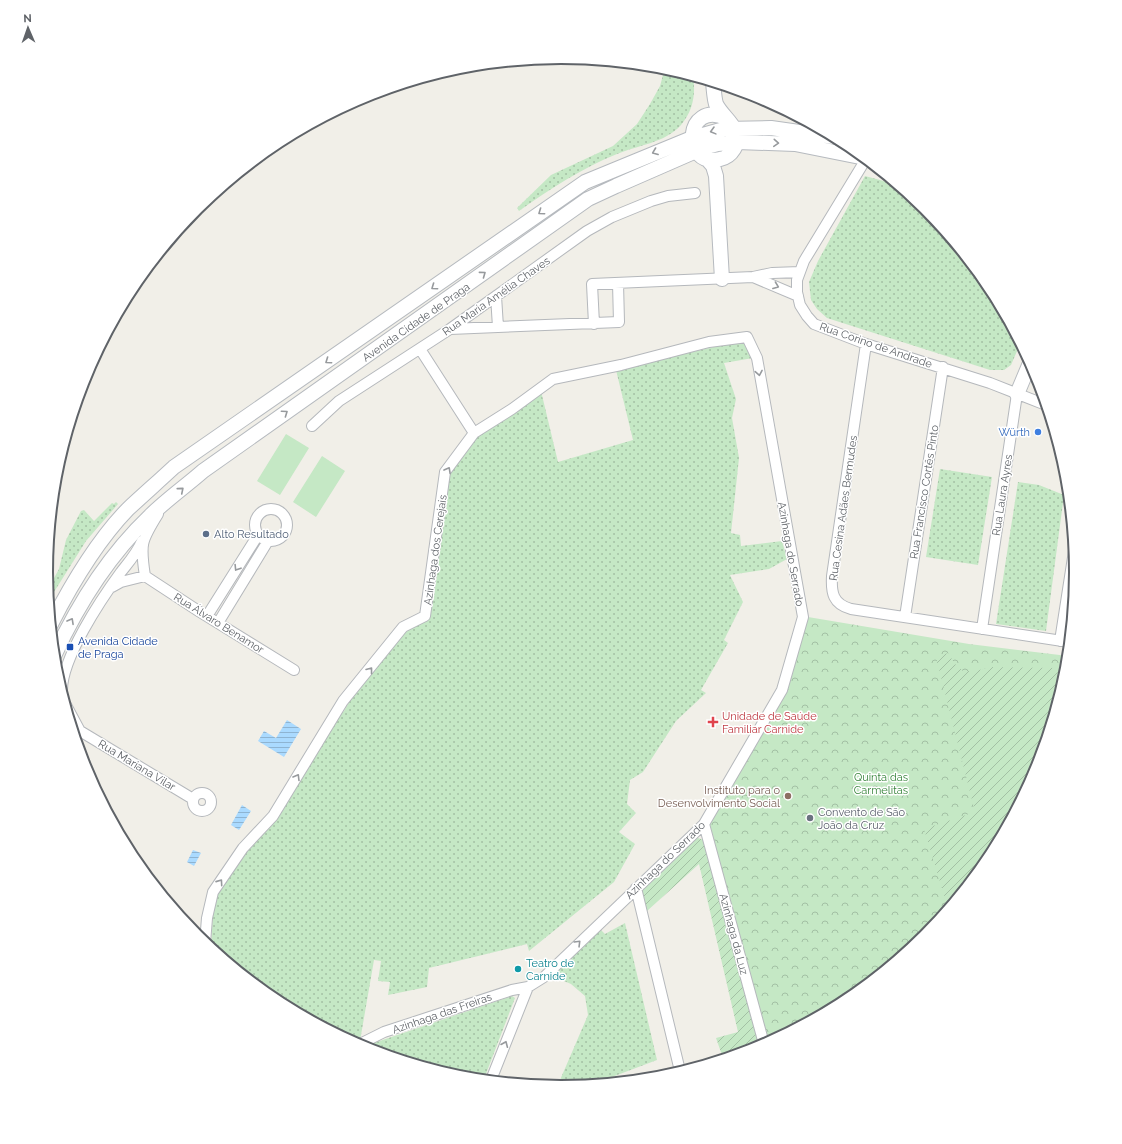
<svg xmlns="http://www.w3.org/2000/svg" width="1122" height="1144" viewBox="0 0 1122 1144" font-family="Raleway,sans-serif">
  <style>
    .grass { fill: url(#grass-dots) }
    .forest { fill: url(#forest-crowns) }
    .garden { fill: url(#garden-furrows) }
    .pitch { fill: #c5e8c5 }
    .water { fill: url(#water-rules) }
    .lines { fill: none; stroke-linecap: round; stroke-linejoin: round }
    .street-casing { stroke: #b5b8bc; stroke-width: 12 }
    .secondary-casing { stroke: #b6babf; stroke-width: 16 }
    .street { stroke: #fff; stroke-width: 10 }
    .secondary { stroke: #fff; stroke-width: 14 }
    .oneway { stroke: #979a9d }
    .shop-dot { fill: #3f7fe0; stroke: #fff; stroke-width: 1.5 }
    .service-dot { fill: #5c6f8a; stroke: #fff; stroke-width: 1.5 }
    .transit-dot { fill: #1a4fb4; stroke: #fff; stroke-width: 1.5 }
    .health-dot { fill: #e0444e; stroke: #fff; stroke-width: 1.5 }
    .education-dot { fill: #8d6e63; stroke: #fff; stroke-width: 1.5 }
    .worship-dot { fill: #6b7280; stroke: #fff; stroke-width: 1.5 }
    .culture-dot { fill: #0f9aa8; stroke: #fff; stroke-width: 1.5 }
    .labels { text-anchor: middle; stroke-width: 3; stroke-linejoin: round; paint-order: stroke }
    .street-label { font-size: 11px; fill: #5f6368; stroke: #fff }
    .shop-label { font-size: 11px; fill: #366cbe; stroke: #fff; text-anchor: end }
    .service-label { font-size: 11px; fill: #4e5e75; stroke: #fff; text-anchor: start }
    .transit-label { font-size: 11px; fill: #164399; stroke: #fff; text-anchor: start }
    .health-label { font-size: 11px; fill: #be3a42; stroke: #fff; text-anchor: start }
    .park-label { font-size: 11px; fill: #348238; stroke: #fff }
    .education-label { font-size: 11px; fill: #785e54; stroke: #fff; text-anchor: end }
    .worship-label { font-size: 11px; fill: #5b616d; stroke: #fff; text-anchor: start }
    .culture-label { font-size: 11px; fill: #0d838f; stroke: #fff; text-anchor: start }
    .rim { fill: none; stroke: #5f6368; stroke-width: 2 }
  </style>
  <defs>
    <pattern id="grass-dots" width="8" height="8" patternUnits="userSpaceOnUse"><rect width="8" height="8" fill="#c5e8c5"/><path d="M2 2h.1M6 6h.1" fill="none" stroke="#a3c0a4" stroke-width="1.8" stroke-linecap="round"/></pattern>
    <pattern id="forest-crowns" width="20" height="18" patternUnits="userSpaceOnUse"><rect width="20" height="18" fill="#c5e8c5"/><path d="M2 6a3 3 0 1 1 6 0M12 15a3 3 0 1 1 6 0" fill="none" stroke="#a3c0a4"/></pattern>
    <pattern id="garden-furrows" width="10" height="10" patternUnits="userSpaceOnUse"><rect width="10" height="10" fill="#c5e8c5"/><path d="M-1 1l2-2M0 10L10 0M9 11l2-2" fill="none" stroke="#a3c0a4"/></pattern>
    <pattern id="water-rules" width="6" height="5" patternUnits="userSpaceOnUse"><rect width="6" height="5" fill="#aadaff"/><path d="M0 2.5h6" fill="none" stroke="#8eb4d2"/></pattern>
  </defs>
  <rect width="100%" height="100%" fill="#f1efe8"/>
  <!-- grass -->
  <path class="grass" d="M665,68L693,76C696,94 693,111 681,125C665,143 638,145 617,154C582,168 550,189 519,211L517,208L551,175L613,146L637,124L650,104L660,86Z
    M865,176L891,183L894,182L925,208L989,286L1020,344L1011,365L1004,370H990L827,318L817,309L811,300L809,282L818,261Z
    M739,341L746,344L753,358L724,363L736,399L732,418L739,458L731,533L740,535L741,546L782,541L787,559L769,569L730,575L743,602L724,640L728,643L701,690L706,693L676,721L643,772L630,780L627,804L636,813L619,832L635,844L614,882L529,951L527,944L429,968L427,987L388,995L390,982L378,981L381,961L374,960L360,1041L355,1043L275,1000L211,948L214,894L332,724L344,711L352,697L405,632L430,617L449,474L476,436L541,391L558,462L633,440L616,370Z
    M1036,374L1037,375L1043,396C1033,391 1033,384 1036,374Z
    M940,469L992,477L978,565L926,557Z
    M1018,482L1039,485L1064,495L1046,631L996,624Z
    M116,502L118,504L86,541L49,600L48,589L59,569L66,540L81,511L84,510L94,521L112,503L114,504Z
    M625,923L657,1060L604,1080L605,1083L557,1087L588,1015L585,996L571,984L552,976L600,929L605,934Z
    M512,996L515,998L484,1079L460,1077L362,1047Z"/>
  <!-- forest -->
  <path class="forest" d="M808,617L969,644L1068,656L1066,673L1037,769L989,858L925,936L847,1000L768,1043L709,821L782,696Z"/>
  <!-- garden -->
  <path class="garden" d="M948,653L955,664L963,671H976L990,667L1058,668L1056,705L1037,769L989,858L948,908L924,829L975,812L936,657Z
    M698,838L704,840L761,1046L723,1058L716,1038L738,1032L699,864L647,911L641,890L694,839Z"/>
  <!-- pitch -->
  <path class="pitch" d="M286,434L309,448L280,495L257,481Z
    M322,456L345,471L316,517L293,502Z"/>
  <!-- water -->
  <path class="water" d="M287,720L301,729L284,757L258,741L264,731L276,738Z
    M242,805L251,811L239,830L231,825Z
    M193,850L201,853L194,866L187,862Z"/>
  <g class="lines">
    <defs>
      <path id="street" d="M866,159L804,261L797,280V292L800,305L807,316L814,324L866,344L990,383L1046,405
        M753,277L798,296
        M496,296L498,327
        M594,324L592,284L753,277L772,273L800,272
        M450,329L619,322L618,283
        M866,344L832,576C831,593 833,604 851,609L1069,642
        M420,349L474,433
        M312,426L339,401L450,329L587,231L612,217L651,201L668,196L695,193
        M255 525a16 16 0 1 1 32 0a16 16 0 1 1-32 0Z
        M145,576L200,612L294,670
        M112,587L121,582L145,576C140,544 141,541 158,514
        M207,616L258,535
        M905,617L943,367
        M218,623L268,541
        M982,629L1017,394
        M1060,641L1074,551
        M62,693C60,660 102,598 121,572C129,562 137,553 142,541
        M66,705L80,731L74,732
        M80,731L193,799
        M193 802a9 9 0 1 1 18 0a9 9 0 1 1-18 0Z
        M704,824L764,1044
        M636,888L680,1071
        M205,943L207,918L213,892L243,848L273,816L343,701L403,627L425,616L445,472L474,433L512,409L553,379L621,365L709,342L747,337L757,358L803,617L782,690L704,824L544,977L528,987L512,990L384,1032L358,1045
        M491,1080L528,987"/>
      <path id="secondary" d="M713,83C714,90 714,97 716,104C723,119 745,129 734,149C731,154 726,158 720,159C681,169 684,99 726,118
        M706,158L713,166L716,176L722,279
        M1017,394L1030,363
        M51,624C72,583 96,542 128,509C143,495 159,481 174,467L585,182L692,138L724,129L771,128L834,137
        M54,656C78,604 108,556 150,516C166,500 186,486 203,471L588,199L616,186L703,148L718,144L737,142L795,144L865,158"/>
    </defs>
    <!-- street casing -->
    <use href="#street" class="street-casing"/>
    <!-- secondary casing -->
    <use href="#secondary" class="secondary-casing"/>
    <!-- street -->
    <use href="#street" class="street"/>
    <!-- secondary -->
    <use href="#secondary" class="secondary"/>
  </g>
  <!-- one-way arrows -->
  <defs><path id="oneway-chevron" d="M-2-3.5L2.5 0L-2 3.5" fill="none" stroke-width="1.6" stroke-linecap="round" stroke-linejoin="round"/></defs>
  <g class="oneway">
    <use href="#oneway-chevron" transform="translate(713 131) rotate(165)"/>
    <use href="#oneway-chevron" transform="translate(776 143) rotate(4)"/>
    <use href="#oneway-chevron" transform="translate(655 152) rotate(159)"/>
    <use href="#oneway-chevron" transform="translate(541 212) rotate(145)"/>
    <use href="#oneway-chevron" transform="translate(483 274) rotate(-36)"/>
    <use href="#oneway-chevron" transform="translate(776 286) rotate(21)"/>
    <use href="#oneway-chevron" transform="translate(434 287) rotate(145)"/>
    <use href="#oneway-chevron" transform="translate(328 361) rotate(145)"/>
    <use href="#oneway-chevron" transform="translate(759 373) rotate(80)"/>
    <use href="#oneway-chevron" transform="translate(285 413) rotate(-35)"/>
    <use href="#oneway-chevron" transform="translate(448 470) rotate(-61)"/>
    <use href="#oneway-chevron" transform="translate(181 490) rotate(-40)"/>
    <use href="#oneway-chevron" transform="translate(237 568) rotate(122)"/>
    <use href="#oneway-chevron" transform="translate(71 621) rotate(-61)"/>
    <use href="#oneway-chevron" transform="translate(370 670) rotate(-52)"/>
    <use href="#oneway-chevron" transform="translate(297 777) rotate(-59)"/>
    <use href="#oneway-chevron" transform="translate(220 882) rotate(-55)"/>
    <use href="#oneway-chevron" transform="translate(578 943) rotate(-45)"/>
    <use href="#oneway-chevron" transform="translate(505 1044) rotate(-67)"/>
  </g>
  <!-- markers -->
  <circle class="shop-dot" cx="1038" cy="432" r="4"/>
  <circle class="service-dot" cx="206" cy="534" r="4"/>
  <rect class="transit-dot" x="66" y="643" width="8" height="8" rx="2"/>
  <path class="health-dot" d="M711 716h4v4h4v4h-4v4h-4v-4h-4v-4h4z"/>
  <circle class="education-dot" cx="788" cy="796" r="4"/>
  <circle class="worship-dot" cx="810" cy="818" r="4"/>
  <circle class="culture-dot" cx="518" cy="969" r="4"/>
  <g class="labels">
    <!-- street labels -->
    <g class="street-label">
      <text transform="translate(496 296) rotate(-35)" y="4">Rua Maria Amélia Chaves</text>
      <text transform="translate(416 322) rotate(-35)" y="4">Avenida Cidade de Praga</text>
      <text transform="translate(876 345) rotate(19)" y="4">Rua Corino de Andrade</text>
      <text transform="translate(924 492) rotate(-81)" y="4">Rua Francisco Cortês Pinto</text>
      <text transform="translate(1002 495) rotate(-81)" y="4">Rua Laura Ayres</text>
      <text transform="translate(843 508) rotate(-82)" y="4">Rua Cesina Adães Bermudes</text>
      <text transform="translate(435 550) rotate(-82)" y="4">Azinhaga dos Cerejais</text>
      <text transform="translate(791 554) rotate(80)" y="4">Azinhaga do Serrado</text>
      <text transform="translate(219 623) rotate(32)" y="4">Rua Álvaro Benamor</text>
      <text transform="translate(137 765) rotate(31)" y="4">Rua Mariana Vilar</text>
      <text transform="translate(665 860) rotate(-44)" y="4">Azinhaga do Serrado</text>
      <text transform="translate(734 934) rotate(75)" y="4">Azinhaga da Luz</text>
      <text transform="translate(442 1013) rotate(-19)" y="4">Azinhaga das Freiras</text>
    </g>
    <!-- shop labels -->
    <g class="shop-label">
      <text x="1030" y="436">Würth</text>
    </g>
    <!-- service labels -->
    <g class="service-label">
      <text x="214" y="538">Alto Resultado</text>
    </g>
    <!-- transit labels -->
    <g class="transit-label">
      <text x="78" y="645">Avenida Cidade<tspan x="78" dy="13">de Praga</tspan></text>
    </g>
    <!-- health labels -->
    <g class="health-label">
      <text x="722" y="720">Unidade de Saúde<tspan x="722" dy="13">Familiar Carnide</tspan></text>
    </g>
    <!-- park labels -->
    <g class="park-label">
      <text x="881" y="781">Quinta das<tspan x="881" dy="13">Carmelitas</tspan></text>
    </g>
    <!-- education labels -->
    <g class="education-label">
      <text x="780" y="794">Instituto para o<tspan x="780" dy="13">Desenvolvimento Social</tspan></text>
    </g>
    <!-- worship labels -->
    <g class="worship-label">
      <text x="818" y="816">Convento de São<tspan x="818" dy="13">João da Cruz</tspan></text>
    </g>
    <!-- culture labels -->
    <g class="culture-label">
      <text x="526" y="967">Teatro de<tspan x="526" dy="13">Carnide</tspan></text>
    </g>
  </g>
  <!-- crop -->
  <path d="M0 0H1122V1144H0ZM53 572a508 508 0 1 1 1016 0a508 508 0 1 1-1016 0Z" fill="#fff" fill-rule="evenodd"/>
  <path class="rim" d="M53 572a508 508 0 1 1 1016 0a508 508 0 1 1-1016 0Z"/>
  <!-- north arrow -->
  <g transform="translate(28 28) rotate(358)" stroke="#ffffff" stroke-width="3" paint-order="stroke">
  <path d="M0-3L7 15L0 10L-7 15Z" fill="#5f6368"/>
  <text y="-6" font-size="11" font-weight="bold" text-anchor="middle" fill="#5f6368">N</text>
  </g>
</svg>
